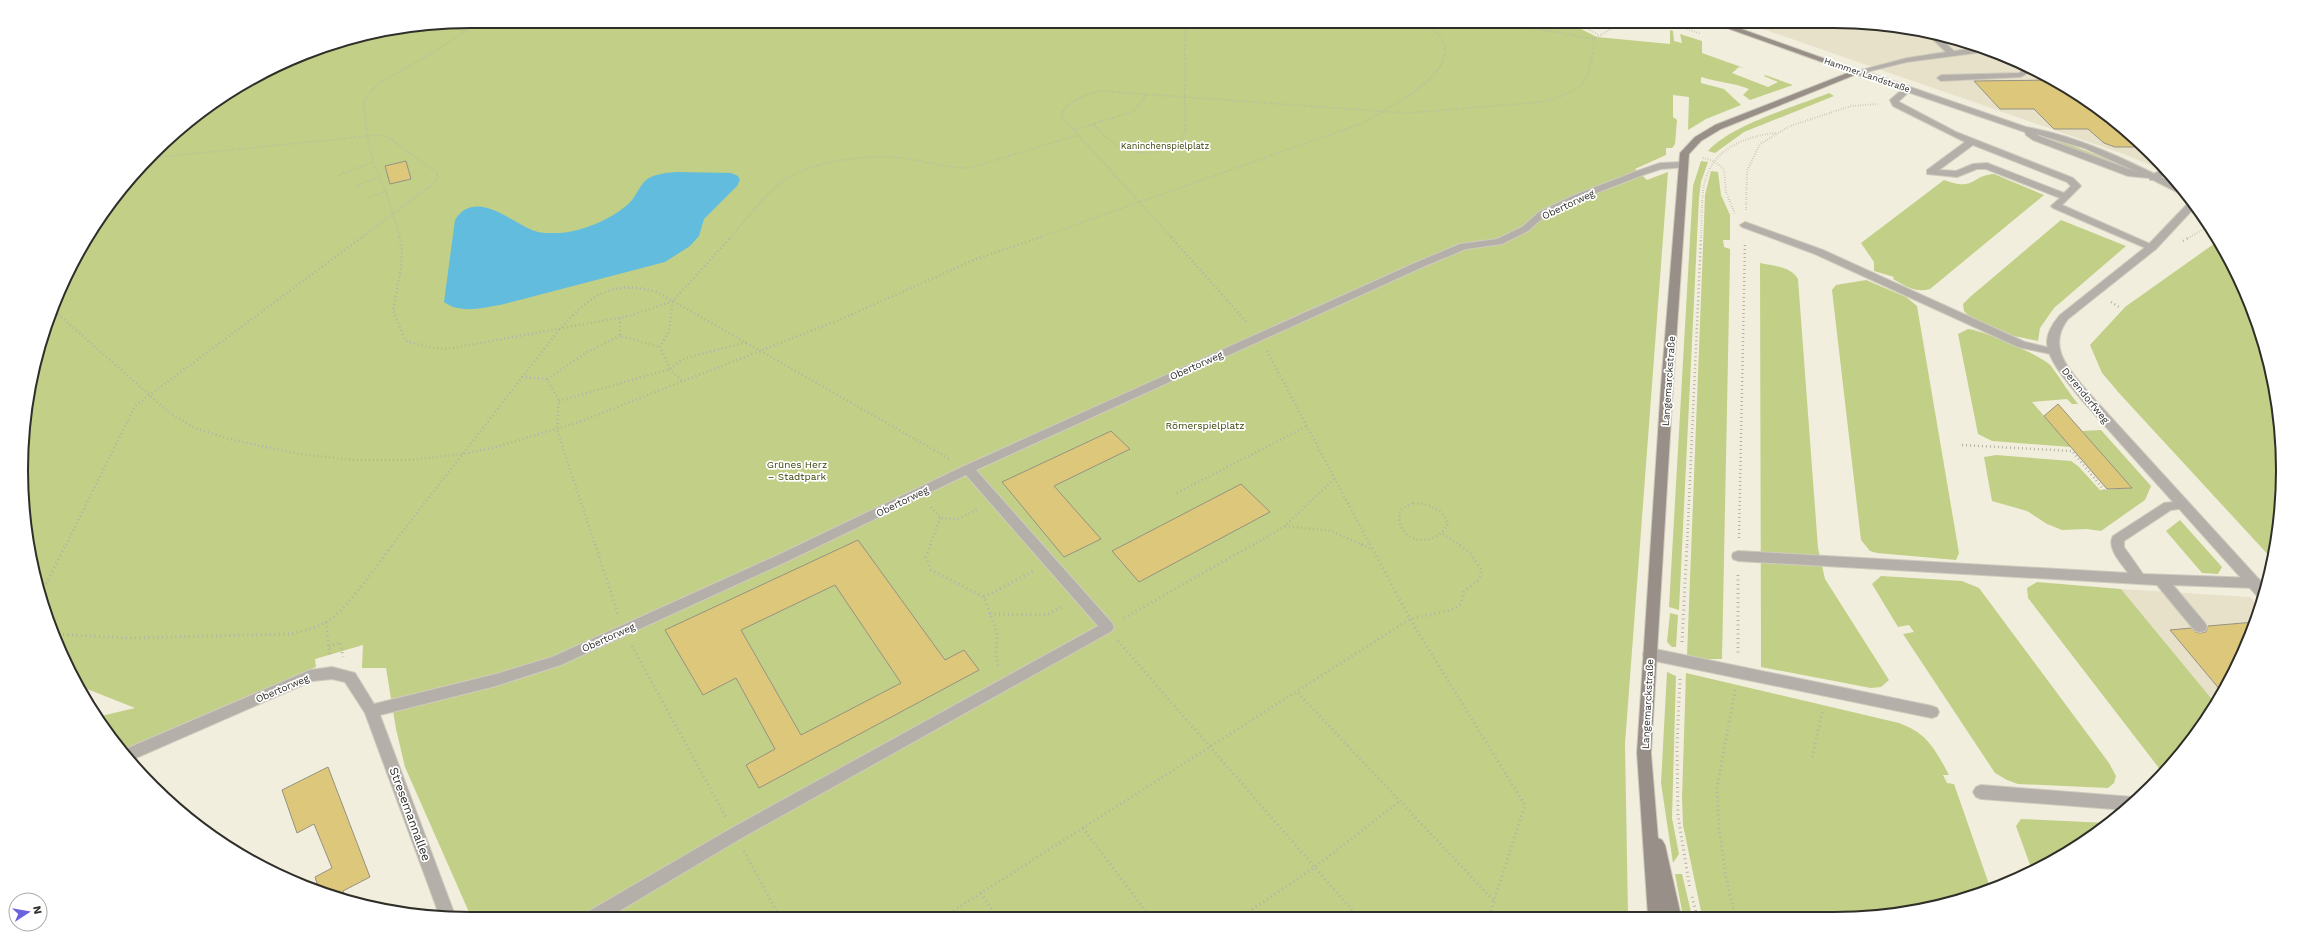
<svg xmlns="http://www.w3.org/2000/svg" width="2304" height="940" viewBox="0 0 2304 940" font-family="'Work Sans',sans-serif">
  <style>
    .built { fill: #e8e1ca }
    .green { fill: #c2cf87 }
    .water { fill: #61bcde }
    .building { fill: #dcc77a; stroke: #969283; fill-rule: evenodd }
    .lines { fill: none; stroke-linecap: round; stroke-linejoin: round }
    .service-casing { stroke: #cfcbbd; stroke-width: 2 }
    .minor-casing { stroke: #cfcbbd; stroke-width: 2 }
    .tertiary-casing { stroke: #cfcbbd; stroke-width: 2 }
    .secondary-casing { stroke: #cfcbbd; stroke-width: 2 }
    .path-far2 { stroke: #b5b2a5; stroke-width: 2; stroke-dasharray: 0.5 2; stroke-linecap: butt }
    .path-far1 { stroke: #b5b2a5; stroke-width: 2.5; stroke-dasharray: 1 3; stroke-linecap: butt }
    .path { stroke: #b5b2a5; stroke-width: 3; stroke-dasharray: 1 3.5; stroke-linecap: butt }
    .service { fill: #b4afa9; fill-rule: evenodd }
    .minor { fill: #b4afa9; fill-rule: evenodd }
    .tertiary { fill: #b4afa9; fill-rule: evenodd }
    .secondary { fill: #989088; fill-rule: evenodd }
    .labels { text-anchor: middle; stroke-width: 3.5; stroke-linejoin: round; paint-order: stroke }
    .far-street-label { font-size: 9px; fill: #2f2e28; stroke: #fff }
    .far-park-label { font-size: 9px; fill: #3a4105; stroke: #fff }
    .street-label { font-size: 10px; fill: #2f2e28; stroke: #fff }
    .park-label { font-size: 10px; fill: #3a4105; stroke: #fff }
    .near-street-label { font-size: 12px; fill: #2f2e28; stroke: #fff }
    .rim { fill: none; stroke: #2f2e28; stroke-width: 2 }
  </style>
  <rect width="100%" height="100%" fill="#f2eede"/>
  <!-- built -->
  <path class="built" d="M1740,21H1834L1893,25L1978,45L2058,81L2130,132L2167,172L2126,155Z
    M2121,589L2250,597L2261,608L2215,703Z"/>
  <!-- green -->
  <path class="green" d="M470,21H1565L1597,37L1670,44V30L1673,31L1674,41L1682,43L1680,34L1702,41V53L1744,68L1739,67L1732,73L1768,87L1778,82L1764,76L1765,75L1793,85L1750,100L1743,95L1749,89C1734,83 1718,82 1701,77V83L1724,89L1741,105L1706,119L1688,130L1689,97L1673,95V117L1677,120L1675,144L1672,148H1666V155L1635,169L1647,180L1668,172L1625,744L1628,916L472,919L405,767L396,729L386,668H362L363,645L315,659L316,667L123,752L97,717L135,708L77,685L45,615L30,557L21,470L25,411L45,325L81,246L114,196L174,132L246,81L325,45L383,30Z
    M1829,93L1834,96L1744,132L1715,153L1708,151C1732,124 1795,107 1829,93Z
    M2039,134H2043L2132,169L2131,170L2040,136Z
    M1701,161L1708,162L1701,182L1699,198L1679,610L1669,607L1693,186Z
    M1711,171L1718,172L1721,195L1730,215V240H1723L1724,247L1730,249V258L1722,659H1703L1687,656L1705,195Z
    M1994,174L2044,195L1930,289C1915,293 1905,286 1893,279L1894,277L1874,271V262L1861,243L1944,180C1976,192 1971,175 1994,174Z
    M2061,220L2126,246L2054,308L2040,328L2038,341L2014,336L1969,316L1964,311L1963,304L1970,297Z
    M2218,241C2275,333 2297,453 2272,559L2119,393L2102,373L2090,345L2125,307Z
    M1760,263C1773,266 1791,266 1798,279L1818,548L1825,579L1889,680L1881,687L1871,688L1761,667Z
    M1866,280L1906,297L1917,306L1959,553L1956,560L1877,553L1870,551L1861,540L1832,290L1836,285Z
    M1968,329C1982,330 2043,356 2051,366C2061,379 2068,392 2078,404H2072L2067,399L2032,402L2071,447L1992,441L1978,434L1958,334Z
    M2101,430L2151,486L2145,500L2101,531L2087,529L2062,530L2047,524L2027,511L1992,501L1984,457L1996,455L2071,461L2078,466L2100,490L2131,488L2082,431Z
    M2180,520L2222,567L2218,574L2202,573L2166,531Z
    M1881,576L1962,581L1979,588L2109,763L2116,776L2114,783L2108,788L2018,784L2007,780L1995,773L1903,634L1914,632L1909,625L1898,627L1872,584Z
    M2037,582L2121,589L2215,703L2207,719L2162,772L2028,598L2027,588Z
    M1670,613L1678,615L1676,647H1672L1667,642Z
    M1667,672L1676,676L1672,818L1679,854L1673,863L1661,783Z
    M1686,673L1899,723C1927,733 1935,749 1949,775H1943L1947,783L1954,784L1991,890L1978,895L1893,915L1702,916L1683,825L1682,798Z
    M2021,819L2108,823L2033,873L2016,826Z
    M1675,874H1682L1692,916H1683Z"/>
  <!-- water -->
  <path class="water" d="M676,172L731,173L738,176L740,180L737,186L704,219L699,236L690,246L665,262L500,305C481,308 461,314 444,302L455,220C474,189 509,220 532,230C540,234 550,233 559,233C581,232 609,220 626,206C635,199 637,190 644,182C651,174 666,173 676,172Z"/>
  <!-- building -->
  <path class="building" d="M2055,80L2130,132L2143,147H2115L2104,143L2088,129H2054L2034,109H2000L1974,81Z
    M406,161L411,179L390,184L385,166Z
    M2058,404L2132,488L2107,489L2044,416Z
    M1111,431L1130,449L1054,486L1101,539L1064,557L1002,482Z
    M1241,484L1270,512L1139,582L1112,551Z
    M858,540L945,660L964,650L979,670L759,788L746,765L775,749L736,678L703,695L665,630ZM835,585L901,683L801,735L741,630Z
    M2255,622L2221,691L2170,630L2191,628L2195,632L2200,633L2206,632L2208,626Z
    M328,767L370,877L343,891L347,900L320,893L315,877L332,868L314,824L297,833L282,790Z"/>
  <g class="lines">
    <defs>
      <path id="service" d="M2027,67L2033,70L2021,77L1941,81L1937,78L1941,75L2019,73Z
        M1905,87L1912,89L1899,101V102L1956,132L2073,178L2081,186L2062,205L2157,247L2156,249H2148L2053,208L2051,206L2060,198L1986,169H1977L1957,177L1927,174V170L1965,142L1893,106L1890,100ZM1973,145L2067,182L2071,186L2064,193L1987,163L1973,164L1956,171L1939,170Z
        M1683,162L1686,163V167L1661,169L1643,175L1578,200L1545,216L1528,231L1502,244L1466,249L1425,266L976,470L1112,623L1114,627L1112,631L740,839L606,919H582L584,914L730,829L1098,626L966,475L788,561L561,665L496,686L380,715L456,918L440,917L365,713L345,682L332,679L312,681L129,761L121,751L310,670L332,667L355,673L374,704L496,674L552,657L778,555L964,466L1417,262L1460,244L1497,239L1522,227L1539,212L1572,196L1637,171L1660,163Z
        M2163,169L2168,173L2156,180H2150V176Z
        M1745,222L1823,250L2025,342L2059,350L2060,352L2055,355L2018,347L1815,254L1742,227L1740,225Z
        M2182,501L2186,502L2188,505L2186,508L2171,510L2124,541V547L2143,574L2254,578L2259,579L2261,583L2259,587L2254,588L2173,585L2205,623L2207,627L2205,631L2200,632L2195,631L2157,585L1738,561L1733,559L1732,556L1733,553L1738,551L2128,573C2122,564 2106,548 2113,536L2164,503Z
        M1650,648L1932,706L1937,708L1939,712L1937,716L1932,718L1650,660L1645,658L1643,654L1645,650Z
        M1981,785L2133,797L2138,799L2126,810L1981,799L1976,797L1973,792L1976,787Z"/>
      <path id="minor" d="M1926,33L1937,35L1954,51L1983,47L1991,51L1907,62L1858,74L1854,72L1907,58L1946,52Z
        M2191,200L2196,206L2156,249L2068,319C2046,348 2070,370 2088,392L2266,587L2263,599L2259,598L2080,398C2069,384 2047,360 2047,342C2047,332 2054,322 2060,315L2148,245Z"/>
      <path id="tertiary" d="M1855,70H1861L2026,127C2082,137 2131,162 2181,187L2190,196H2185L2149,178L2128,176L2033,140L2026,135L2025,132L1855,74ZM2036,134L2084,148L2137,172L2039,136Z"/>
      <path id="secondary" d="M1707,21H1719L1862,72L1721,129L1701,141L1689,154L1673,386L1651,753L1658,838L1662,840L1665,845L1681,916H1665L1664,910V916H1648L1637,753L1661,386L1680,153L1695,137L1715,125L1850,72Z"/>
    </defs>
    <!-- service casing -->
    <use href="#service" class="service-casing"/>
    <!-- minor casing -->
    <use href="#minor" class="minor-casing"/>
    <!-- tertiary casing -->
    <use href="#tertiary" class="tertiary-casing"/>
    <!-- secondary casing -->
    <use href="#secondary" class="secondary-casing"/>
    <!-- path-far2 -->
    <path class="path-far2" d="M1494,21L1594,39
      M1573,21L1599,35
      M1649,21L1657,24H1672
      M1666,21L1701,34
      M1093,124C1101,132 1109,141 1119,146C1141,159 1171,154 1185,133V21
      M1074,130L1134,111L1146,95
      M150,158L380,135L388,137L437,173V178L433,184L361,238
      M1703,158L1714,161L1724,169L1726,192L1735,214
      M339,175L373,162
      M356,186L379,177
      M369,198L386,191
      M1746,210L1747,171L1760,144L1790,126L1851,106L1878,104
      M400,238L386,191L373,162L367,136L364,103L369,93L381,82L434,52L480,21
      M730,238C746,220 761,199 779,184C805,162 861,155 894,157C919,159 943,168 969,168L1078,135
      M1038,238L1363,123C1384,110 1448,79 1445,49C1443,36 1433,28 1423,21
      M1172,238L1061,116C1066,101 1087,94 1101,91L1406,113L1543,102C1586,89 1590,82 1594,39L1624,21
      M1701,238C1702,221 1701,202 1704,185C1711,149 1745,136 1777,133
      M2188,238L2209,226"/>
    <!-- path-far1 -->
    <path class="path-far1" d="M399,237L402,246L401,268L393,311L406,341L432,348L447,349L629,316L673,301L731,237
      M1171,237L1248,324
      M2183,241L2190,237
      M673,301L669,331L660,347L670,369L682,381
      M2111,302L2119,307
      M52,309L170,413L195,428L229,439L299,454L353,460H408L462,454L496,447L579,422L839,320L976,259L1041,237
      M620,318V336L660,347
      M1267,351L1370,545
      M522,377L547,379L559,401L557,430L595,545
      M547,379L587,352L620,336
      M559,401L670,369L683,359L747,342
      M1962,445L2072,451L2104,490
      M1177,493L1307,426
      M1413,503C1429,504 1442,508 1448,524C1434,551 1393,542 1400,510Z
      M931,507L940,518L958,519L978,509
      M1285,526L1331,531L1363,545
      M1443,534L1460,545
      M1739,538L1745,243
      M66,545L135,406L362,237
      M392,545L559,330C590,296 610,279 657,292L950,459
      M930,545L940,518
      M1253,545L1285,526L1335,478
      M1687,545L1701,237"/>
    <!-- path -->
    <path class="path" d="M595,544L618,614
      M931,544L926,557L931,570L984,597L997,633L996,657L998,666
      M1361,544L1373,550
      M1370,544L1410,619L1525,805L1489,916
      M1738,575V654
      M40,596L66,544
      M984,597L1033,571
      M990,614L1047,615L1063,606
      M1124,618L1254,544
      M326,622L330,655
      M54,634L129,638L290,634C302,631 314,629 325,623C348,609 376,566 393,544
      M1118,641L1358,917
      M1682,642L1687,544
      M632,646L726,817
      M329,647L340,642L343,657
      M1680,679L1677,746L1678,816L1690,889
      M1735,690L1717,788L1719,828L1726,877L1735,916
      M1298,693L1494,901
      M1812,757L1823,709
      M1083,828L1150,917
      M744,851L780,918
      M981,893L997,918
      M1692,897L1697,916
      M1241,917L1315,867L1400,801
      M942,918L1410,619L1451,610L1461,604L1464,591L1479,580L1482,571L1471,554L1458,544"/>
    <!-- service -->
    <use href="#service" class="service"/>
    <!-- minor -->
    <use href="#minor" class="minor"/>
    <!-- tertiary -->
    <use href="#tertiary" class="tertiary"/>
    <!-- secondary -->
    <use href="#secondary" class="secondary"/>
  </g>
  <g class="labels">
    <!-- far-street labels -->
    <g class="far-street-label">
      <text transform="translate(1867 75) rotate(19)" y="3">Hammer Landstraße</text>
    </g>
    <!-- far-park labels -->
    <g class="far-park-label">
      <text x="1165" y="149">Kaninchenspielplatz</text>
    </g>
    <!-- street labels -->
    <g class="street-label">
      <text transform="translate(1568 204) rotate(-25)" y="4">Obertorweg</text>
      <text transform="translate(1196 365) rotate(-24)" y="4">Obertorweg</text>
      <text transform="translate(1668 381) rotate(-86)" y="4">Langemarckstraße</text>
      <text transform="translate(2086 395) rotate(51)" y="4">Derendorfweg</text>
      <text transform="translate(902 501) rotate(-26)" y="4">Obertorweg</text>
      <text transform="translate(608 637) rotate(-24)" y="4">Obertorweg</text>
      <text transform="translate(282 688) rotate(-23)" y="4">Obertorweg</text>
      <text transform="translate(1647 704) rotate(-87)" y="4">Langemarckstraße</text>
    </g>
    <!-- park labels -->
    <g class="park-label">
      <text x="1205" y="429">Römerspielplatz</text>
      <text x="797" y="468">Grünes Herz<tspan x="797" dy="12">– Stadtpark</tspan></text>
    </g>
    <!-- near-street labels -->
    <g class="near-street-label">
      <text transform="translate(410 814) rotate(70)" y="4">Stresemannallee</text>
    </g>
  </g>
  <!-- crop -->
  <path d="M0 0H2304V940H0ZM470 28H1834A442 442 0 0 1 2276 470V470A442 442 0 0 1 1834 912H470A442 442 0 0 1 28 470V470A442 442 0 0 1 470 28Z" fill="#fff" fill-rule="evenodd"/>
  <path class="rim" d="M470 28H1834A442 442 0 0 1 2276 470V470A442 442 0 0 1 1834 912H470A442 442 0 0 1 28 470V470A442 442 0 0 1 470 28Z"/>
  <!-- north arrow -->
  <g transform="translate(28 912) rotate(78)"><circle r="19" fill="#ffffff" stroke="#acaba9"/>
  <path d="M0-3L7 15L0 10L-7 15Z" fill="#6b63dd"/>
  <text y="-6" font-size="11" font-weight="bold" text-anchor="middle" fill="#2f2e28">N</text>
  </g>
</svg>
